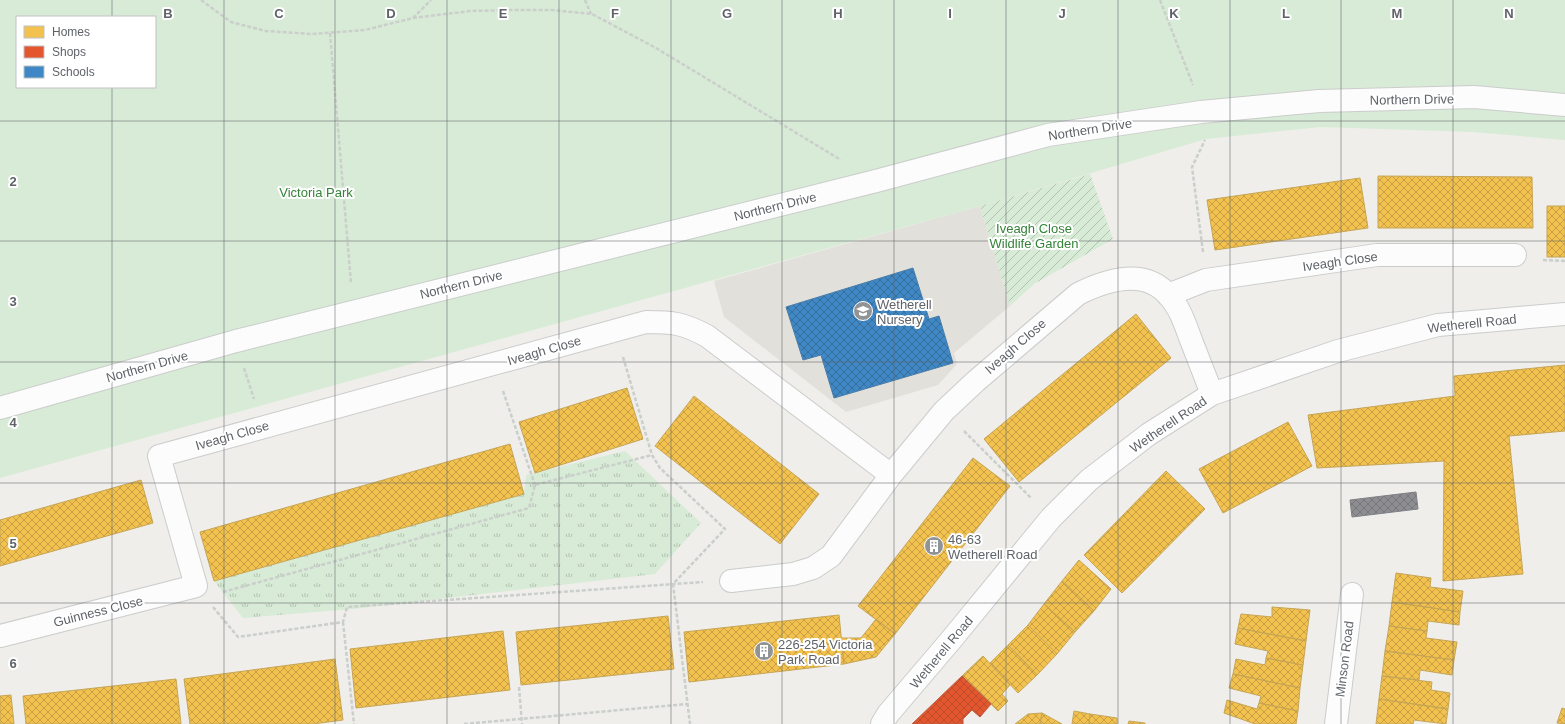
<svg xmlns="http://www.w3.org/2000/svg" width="1565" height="724" viewBox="0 0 1565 724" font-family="Arial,sans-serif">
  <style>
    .education { fill: #e2e0da }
    .grass { fill: url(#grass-tufts) }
    .park { fill: #d8ebd6; fill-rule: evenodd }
    .garden { fill: url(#garden-furrows) }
    .homes { fill: url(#homes-cross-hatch); stroke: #c6a556 }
    .shops { fill: url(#shops-cross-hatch); stroke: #bc5b3f }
    .schools { fill: url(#schools-cross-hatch); stroke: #497da9 }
    .industry { fill: url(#industry-cross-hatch); stroke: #7f8085 }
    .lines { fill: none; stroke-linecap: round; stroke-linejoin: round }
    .minor-casing { stroke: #cbcccc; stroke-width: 24 }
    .path { stroke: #cacfcc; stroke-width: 2.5; stroke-dasharray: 4 2; stroke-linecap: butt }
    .minor { stroke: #fdfcfc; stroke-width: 22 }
    .grid { fill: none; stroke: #5f6368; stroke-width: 1; stroke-opacity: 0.55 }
    .labels { text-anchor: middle; stroke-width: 4; stroke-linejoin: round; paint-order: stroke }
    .street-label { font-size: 13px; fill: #5f6368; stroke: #fff }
    .park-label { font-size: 13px; fill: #348238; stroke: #fff }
    .poi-label { font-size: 13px; fill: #5f6368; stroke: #fff; text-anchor: start }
    .grid-label { font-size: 13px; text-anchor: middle; font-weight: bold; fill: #5f6368; stroke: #fff; stroke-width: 4; stroke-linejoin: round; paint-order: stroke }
  </style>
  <defs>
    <pattern id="grass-tufts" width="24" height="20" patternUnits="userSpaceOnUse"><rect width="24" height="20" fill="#d8ebd6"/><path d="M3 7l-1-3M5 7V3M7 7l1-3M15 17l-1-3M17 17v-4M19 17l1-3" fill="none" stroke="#b2c2b1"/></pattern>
    <pattern id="garden-furrows" width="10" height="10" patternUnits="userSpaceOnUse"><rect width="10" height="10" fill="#d8ebd6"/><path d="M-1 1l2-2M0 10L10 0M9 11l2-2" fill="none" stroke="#b2c2b1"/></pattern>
    <pattern id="homes-cross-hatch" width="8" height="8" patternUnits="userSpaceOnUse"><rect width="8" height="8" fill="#f2c14e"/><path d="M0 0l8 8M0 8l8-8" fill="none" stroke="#c7a045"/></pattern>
    <pattern id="shops-cross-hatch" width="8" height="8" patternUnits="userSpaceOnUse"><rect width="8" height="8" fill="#e4572e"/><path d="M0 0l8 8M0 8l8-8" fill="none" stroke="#bc4c2b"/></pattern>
    <pattern id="schools-cross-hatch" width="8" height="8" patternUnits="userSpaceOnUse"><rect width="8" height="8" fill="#3f88c5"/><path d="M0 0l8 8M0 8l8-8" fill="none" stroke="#366e9c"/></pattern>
    <pattern id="industry-cross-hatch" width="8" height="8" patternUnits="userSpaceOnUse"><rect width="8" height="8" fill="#8d8d92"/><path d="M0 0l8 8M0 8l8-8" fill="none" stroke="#76777b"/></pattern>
  </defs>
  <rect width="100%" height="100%" fill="#efeeea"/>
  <!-- education -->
  <path class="education" d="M980,206L1010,306L954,353L957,364L938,385L846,412L724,317L714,281Z"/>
  <!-- grass -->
  <path class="grass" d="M625,451L701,523L655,574L353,609L243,618L214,581L524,494L526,475Z"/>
  <!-- park -->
  <path class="park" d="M0,0H1565V140L1473,132L1321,127L1206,139L980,206L0,478ZM17,17H155V87H17Z"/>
  <!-- garden -->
  <path class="garden" d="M1090,174L1113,239L1034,284L1010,306L980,206Z"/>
  <!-- homes -->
  <path class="homes" d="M1378,176L1532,177L1533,228H1378Z
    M1360,178L1368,228L1215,250L1207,200Z
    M1547,206H1565V257H1547Z
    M1136,314L1171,358L1019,482L984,439Z
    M1565,365V431L1509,436L1523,574L1443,581L1444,461L1317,468L1308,415L1455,396L1454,376Z
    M627,388L643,439L535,473L519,422Z
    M694,396L819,494L780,544L655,446Z
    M1288,422L1312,466L1223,513L1199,469Z
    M510,444L524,494L214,581L200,532Z
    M973,458L1010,486L895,634L858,606Z
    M1166,471L1205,509L1122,593L1084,555Z
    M141,480L153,523L0,566V520Z
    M1079,560L1111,589L1094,611L1062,581Z
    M1396,573L1431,578L1430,587L1463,591L1460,612L1392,602Z
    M1062,581L1094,611L1075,632L1044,604Z
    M1392,602L1460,612L1459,625L1428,621L1427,631L1389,626Z
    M1044,604L1075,632L1057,654L1028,625Z
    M1272,607L1310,610L1306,641L1238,628L1241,614L1272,617Z
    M839,615L844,664L689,682L684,632Z
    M668,616L674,669L521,685L516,632Z
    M876,619L895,634L876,657L844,664L841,638H861Z
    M1028,625L1057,654L1037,675L1008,645Z
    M1389,626L1427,631L1426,638L1457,642L1454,660L1385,651Z
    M1238,628L1306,641L1303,665L1266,658L1268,651L1235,644Z
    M503,631L510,690L356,708L350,649Z
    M1008,645L1037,675L1018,693L990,663Z
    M1385,651L1454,660L1452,675L1420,670L1419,680L1382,676Z
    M983,656L1010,685L1002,694L1008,701L998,711L962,676Z
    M1266,658L1303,665L1300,688L1233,674L1236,659L1265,665Z
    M335,659L343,720L313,724H190L184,679Z
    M1233,674L1300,688L1298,711L1259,703L1261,696L1229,688Z
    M1382,676L1432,682L1431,690L1450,693L1448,709L1379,699Z
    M176,679L181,724H26L23,696Z
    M11,695L14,724H0V696Z
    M1379,699L1448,709L1446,724L1414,720L1413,724H1376Z
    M1227,700L1257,709L1259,703L1298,711L1296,724H1255L1224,713Z
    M1562,708L1565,709V724L1557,723Z
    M1074,711L1090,714L1089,724H1072Z
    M1042,713L1062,724H1040Z
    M1042,713L1040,724H1015L1028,714Z
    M1090,714L1117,718V724H1089Z
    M1129,721L1145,723V724H1128Z"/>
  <!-- shops -->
  <path class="shops" d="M962,676L991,704L980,717L972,710L963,719V724H912Z"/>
  <!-- schools -->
  <path class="schools" d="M913,268L929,319L939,316L953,363L834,398L821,355L803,360L786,307Z"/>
  <!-- industry -->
  <path class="industry" d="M1416,492L1418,509L1352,517L1350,500Z"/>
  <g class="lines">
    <defs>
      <path id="minor" d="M1168,295L1206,280L1377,255H1515
        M0,408L236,341L876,181L1048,135L1201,112L1319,101L1474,97L1565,105
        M731,581L793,574L813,568L831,556L891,475
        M0,636L196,586L159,456L646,322C673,322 683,323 707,336L891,475L944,411L976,381L1078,294C1106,280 1145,267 1169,296C1180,308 1185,324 1191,340C1198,358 1205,376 1212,394
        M882,724L888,714L951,640L1051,518L1089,480L1149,434L1212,394L1338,351L1438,325L1565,314
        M1336,724L1352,594"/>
    </defs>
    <!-- minor casing -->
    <use href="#minor" class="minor-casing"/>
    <!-- path -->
    <path class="path" d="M201,0L231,22L266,31L312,34L365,30L413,18L431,0
      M585,0L591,14
      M1160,0L1193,85
      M413,18L470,11L510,10H552L592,14L656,48L841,160
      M330,33L351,283
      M1203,252L1192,167L1205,140
      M1543,260L1565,261
      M623,357L652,455L660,468L725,529L673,584L690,724
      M244,368L254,399
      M503,391L535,485
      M964,431L1031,498
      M223,592L529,508L535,485L652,455
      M213,607L238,637L343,622L347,607L703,582
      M343,622L354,724
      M519,687L522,724
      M464,724L687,704"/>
    <!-- minor -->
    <use href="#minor" class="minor"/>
  </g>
  <!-- grid -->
  <path class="grid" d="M112,0V17M224,0V724M335,0V724M447,0V724M559,0V724M671,0V724M782,0V724M894,0V724M1006,0V724M1118,0V724M1230,0V724M1341,0V724M1453,0V724M112,87V724M0,121H1565M0,241H1565M0,362H1565M0,483H1565M0,603H1565"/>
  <!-- icons -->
  <defs>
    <symbol id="school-disc" viewBox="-11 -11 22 22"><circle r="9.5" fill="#919496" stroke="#fff"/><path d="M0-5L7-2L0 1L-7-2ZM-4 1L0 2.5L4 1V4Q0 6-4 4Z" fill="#fff"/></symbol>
    <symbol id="building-disc" viewBox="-11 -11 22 22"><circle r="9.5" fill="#919496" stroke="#fff"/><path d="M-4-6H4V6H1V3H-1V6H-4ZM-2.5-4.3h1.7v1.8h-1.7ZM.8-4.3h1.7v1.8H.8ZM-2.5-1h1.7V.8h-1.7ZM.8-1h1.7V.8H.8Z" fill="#fff"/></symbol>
  </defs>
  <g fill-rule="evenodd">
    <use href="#school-disc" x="852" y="300" width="22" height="22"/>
    <use href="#building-disc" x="923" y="535" width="22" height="22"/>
    <use href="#building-disc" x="753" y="640" width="22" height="22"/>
  </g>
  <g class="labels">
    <!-- street labels -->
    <g class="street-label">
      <text transform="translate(1412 99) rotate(-1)" y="5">Northern Drive</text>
      <text transform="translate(1090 129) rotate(-9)" y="5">Northern Drive</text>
      <text transform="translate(775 206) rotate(-14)" y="5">Northern Drive</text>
      <text transform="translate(1340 261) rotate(-8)" y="5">Iveagh Close</text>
      <text transform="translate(461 284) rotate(-14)" y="5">Northern Drive</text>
      <text transform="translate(1472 323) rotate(-6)" y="5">Wetherell Road</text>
      <text transform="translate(1015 346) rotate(-41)" y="5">Iveagh Close</text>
      <text transform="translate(544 350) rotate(-16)" y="5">Iveagh Close</text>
      <text transform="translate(147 366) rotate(-16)" y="5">Northern Drive</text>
      <text transform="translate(1168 424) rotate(-34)" y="5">Wetherell Road</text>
      <text transform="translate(232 435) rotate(-16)" y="5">Iveagh Close</text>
      <text transform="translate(98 611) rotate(-14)" y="5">Guinness Close</text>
      <text transform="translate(941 652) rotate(-50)" y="5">Wetherell Road</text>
      <text transform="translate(1344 659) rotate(-83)" y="5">Minson Road</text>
    </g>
    <!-- park labels -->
    <g class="park-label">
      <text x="316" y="197">Victoria Park</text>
      <text x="1034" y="233">Iveagh Close<tspan x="1034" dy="15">Wildlife Garden</tspan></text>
    </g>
    <!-- poi labels -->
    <g class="poi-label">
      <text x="877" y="309">Wetherell<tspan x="877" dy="15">Nursery</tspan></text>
      <text x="948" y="544">46-63<tspan x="948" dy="15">Wetherell Road</tspan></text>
      <text x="778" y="649">226-254 Victoria<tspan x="778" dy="15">Park Road</tspan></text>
    </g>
  </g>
  <g class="grid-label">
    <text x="168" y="18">B</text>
    <text x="279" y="18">C</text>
    <text x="391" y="18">D</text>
    <text x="503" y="18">E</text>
    <text x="615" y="18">F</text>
    <text x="727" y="18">G</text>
    <text x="838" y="18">H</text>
    <text x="950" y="18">I</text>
    <text x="1062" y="18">J</text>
    <text x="1174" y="18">K</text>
    <text x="1286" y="18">L</text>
    <text x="1397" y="18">M</text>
    <text x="1509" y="18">N</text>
    <text x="13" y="186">2</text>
    <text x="13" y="306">3</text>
    <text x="13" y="427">4</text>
    <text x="13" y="548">5</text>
    <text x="13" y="668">6</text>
  </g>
  <!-- legend -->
  <rect x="16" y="16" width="140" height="72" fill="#ffffff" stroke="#bfc1c3"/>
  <rect x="24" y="26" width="20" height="12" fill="#f2c14e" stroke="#bfc1c3"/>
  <text x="52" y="36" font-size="12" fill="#5f6368">Homes</text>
  <rect x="24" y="46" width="20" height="12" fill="#e4572e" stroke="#bfc1c3"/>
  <text x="52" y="56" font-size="12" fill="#5f6368">Shops</text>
  <rect x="24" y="66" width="20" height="12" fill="#3f88c5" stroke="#bfc1c3"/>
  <text x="52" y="76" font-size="12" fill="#5f6368">Schools</text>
</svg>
